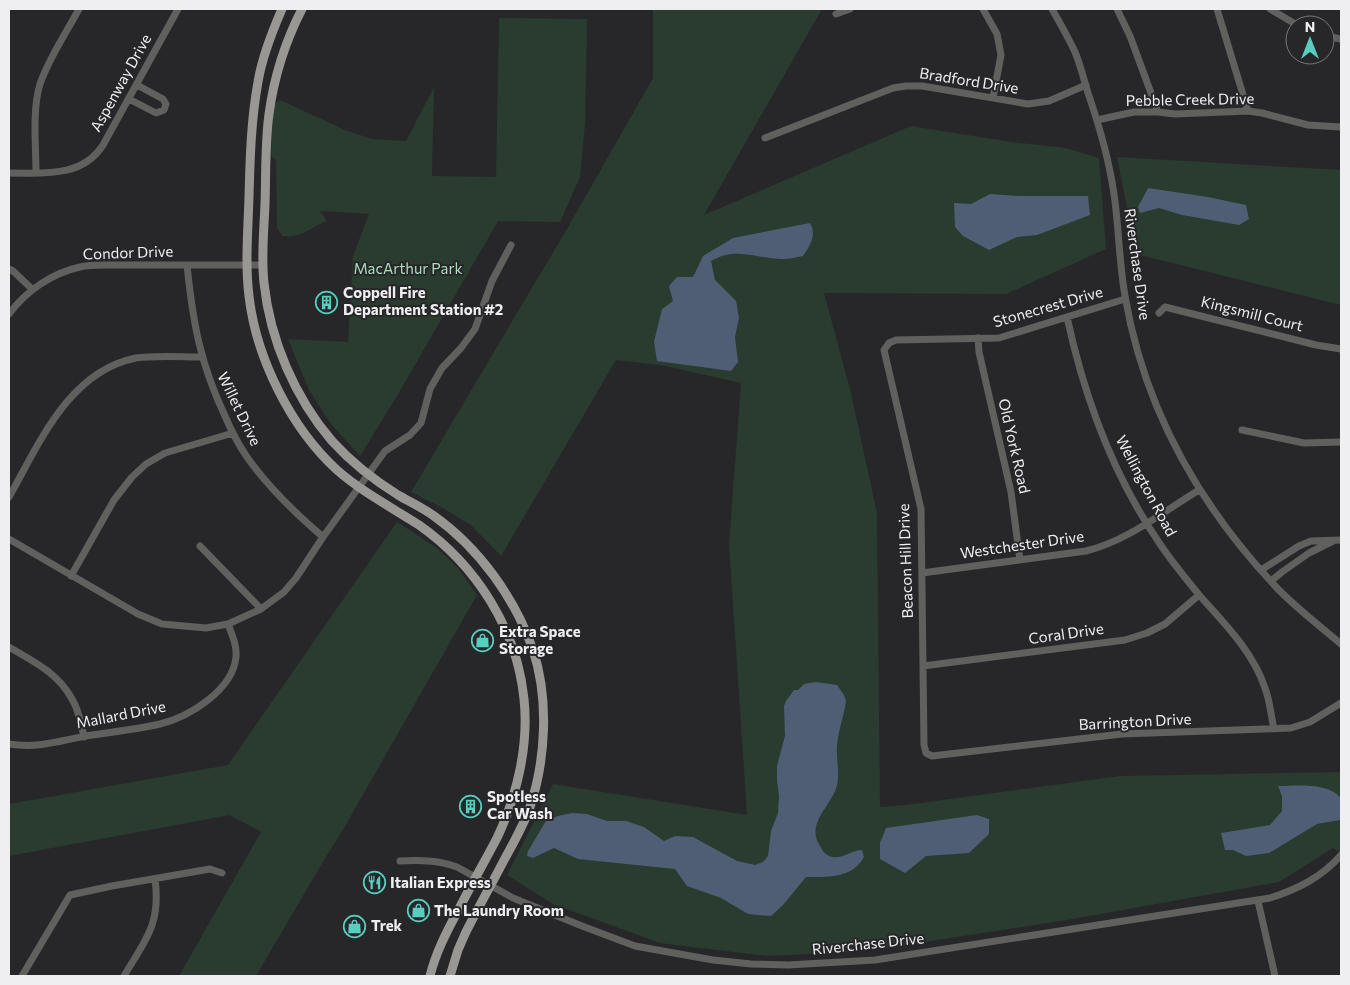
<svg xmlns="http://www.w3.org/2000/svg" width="1350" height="985" viewBox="0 0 1350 985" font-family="Commissioner,sans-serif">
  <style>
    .green { fill: #293c2f }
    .water { fill: #4f5e75 }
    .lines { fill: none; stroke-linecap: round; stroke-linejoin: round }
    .minor { stroke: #60605e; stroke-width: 7 }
    .major { stroke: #989794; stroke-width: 9 }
    .labels { text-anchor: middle; stroke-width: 4; stroke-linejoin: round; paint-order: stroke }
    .street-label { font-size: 15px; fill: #efeff1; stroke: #27272a }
    .park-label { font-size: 15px; fill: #abdfbc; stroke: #27272a }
    .poi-label { font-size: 15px; font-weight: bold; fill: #efeff1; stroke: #27272a; text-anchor: start }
  </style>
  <rect width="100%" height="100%" fill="#27272a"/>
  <!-- green -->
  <path class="green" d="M653,9H822L704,215L911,126L1011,142L1066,148L1099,158L1106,249L1006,294L824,293L851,393L877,513L880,807L906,805L1120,776L1341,772V853L1333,848L1279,882L1067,920L867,951L767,956L660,943L553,904L507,875L553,784L747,815L729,544L741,383L661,365L616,360L501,556L472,526L443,508L411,492L571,222L653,78Z
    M499,18L587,19L585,123L580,177L560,222L498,221L397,396L360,456L331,424L309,390L288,339L348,342L353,256L369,214L320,211L327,221C309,228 303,238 282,236L277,228L276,160L271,156L273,105L280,100L345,130L372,139L406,141L434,87L432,176L496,177Z
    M1117,157L1341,170V305L1136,254Z
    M397,522L437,548L458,568L477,595L344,828L321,865L256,976H179L261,832L230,815L9,856V804L228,765Z"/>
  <!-- water -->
  <path class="water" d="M1148,188L1208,197L1246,205L1249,219L1239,225L1182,215L1159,208L1140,213L1138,207Z
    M990,194L1019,196H1088L1090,215L1037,235L1017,237L989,250L963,236L955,227L954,203L971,204Z
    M810,223C817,235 810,246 803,256C796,257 790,259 783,259C757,259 736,246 711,261L715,280L736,301L739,318L735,337L738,362L731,371L657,361L654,342L662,309L673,301L669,286L677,277H693L703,256L733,238Z
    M816,682L837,685L844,695L846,701C844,716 838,731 837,746C836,759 840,772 837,785C833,804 806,823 819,844C821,848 824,854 829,856C840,861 851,850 862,850L864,857C852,879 826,877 806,877L783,905L771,916L748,914L721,898L687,886L675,869L578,859L554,848L533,858L527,856L528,851L546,821L558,816L572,813L587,814L607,821H626L644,827L664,841L675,836L693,837L737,861L755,865L763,862L768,856L771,831L778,813L779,796L777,781V766L785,736L784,706L786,701L794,690H798L804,684Z
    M1278,786C1297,786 1327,782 1341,798L1340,820L1317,824L1269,853L1246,856L1233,850H1225L1221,833L1270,825L1282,811V796Z
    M977,815L989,819V834L969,853L926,856L905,873L880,859V843L886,828Z"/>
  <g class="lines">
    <!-- minor -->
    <path class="minor" d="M983,9L997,34L1001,55L993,98
      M1052,9C1060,23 1068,37 1075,52C1081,66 1084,81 1089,96C1100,128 1109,160 1114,194C1119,228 1119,262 1125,296C1144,408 1199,505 1276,587C1296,608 1320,626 1341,644
      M1117,9L1130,36L1158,112
      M1217,9L1248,111
      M1270,9L1297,25
      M836,14L850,9
      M1325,36L1341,39
      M129,99L156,113L164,110L166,104L163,99L137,85
      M1097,120L1134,112H1158L1175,114L1248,111L1262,113L1308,125L1341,127
      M765,138L893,88L906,86H922L1028,104L1049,101L1086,85
      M9,173C43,173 82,178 103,145L178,9
      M36,173C36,146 32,110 40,84C49,58 66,33 79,9
      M187,265C193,323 200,363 225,416C231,430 238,444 247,457C268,487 295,513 323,537
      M9,269L13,271L32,289
      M1125,299L999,338L896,340L889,343L884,350L921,509L924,745L926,753L932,756L1122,734L1291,728L1310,722L1341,703
      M1159,313L1165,307L1316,345L1341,349
      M9,314C26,291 52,273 80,267C88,265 96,265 104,265H263
      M1067,317C1084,396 1114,477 1160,544C1172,562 1186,579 1200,596C1225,624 1253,652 1265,688C1270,701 1271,716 1274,729
      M978,338L979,352L1011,492L1020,560
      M1242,430L1304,443L1341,442
      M9,497C39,444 69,371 136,358C154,355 183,357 201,357
      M9,539L138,614L162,624L206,628L228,624L261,609L284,592L296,578L323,537L385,451L410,435L421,423L430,389L442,368L461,348L475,329L492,281L511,245
      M200,546L261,609
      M1261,570L1299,546L1311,541L1341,540
      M922,573L1086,551C1127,541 1163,512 1199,490
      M71,576L114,500L132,477L146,464L165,453L233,433
      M1271,581L1282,572L1309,553L1333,541
      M9,647C33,661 58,673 72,699C79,710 81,724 84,737
      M923,666L1125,640L1147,633L1165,624L1199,595
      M9,744C40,749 61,740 92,735C114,732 137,729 160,724C189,717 233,690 236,657C237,645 232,635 228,624
      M400,861C419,860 438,860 457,867L513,898L582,926L635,946L713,960L751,964L788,965L875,960L1270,898C1298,889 1322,877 1341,855
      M1258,901L1275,976
      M22,976L70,895L112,886L210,869L222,873
      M124,976C146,939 161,924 155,879"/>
    <!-- major -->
    <path class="major" d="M282,9C272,32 262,57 258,82C251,120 250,159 249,197C248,230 245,264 249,296C256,358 291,428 337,470C362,492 391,507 419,525C476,565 517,629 524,699C529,745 517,796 497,838C486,859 474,880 463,901C450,926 437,948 430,976
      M302,9C285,42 274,77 269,114C265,143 266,175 265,204C264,230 261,257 264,283C270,340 295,398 332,441C351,462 374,480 398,495C410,502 423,508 434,516C479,548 515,598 533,650C549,698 546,759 530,807C523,827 512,845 502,864C490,887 477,910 465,934L458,950L450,976"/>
  </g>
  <!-- icons -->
  <defs>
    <symbol id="building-ring" viewBox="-11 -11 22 22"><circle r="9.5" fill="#27272a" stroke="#58cebf" stroke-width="1.5"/><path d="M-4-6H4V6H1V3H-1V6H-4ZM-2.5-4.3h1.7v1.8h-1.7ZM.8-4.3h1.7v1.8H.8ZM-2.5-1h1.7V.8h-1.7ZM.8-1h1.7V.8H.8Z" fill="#58cebf"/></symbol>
    <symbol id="shop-ring" viewBox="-11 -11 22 22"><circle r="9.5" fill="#27272a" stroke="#58cebf" stroke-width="1.5"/><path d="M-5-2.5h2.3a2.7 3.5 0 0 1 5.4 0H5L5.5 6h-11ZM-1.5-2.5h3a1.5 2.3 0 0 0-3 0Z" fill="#58cebf"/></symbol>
    <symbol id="restaurant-ring" viewBox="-11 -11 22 22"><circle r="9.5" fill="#27272a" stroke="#58cebf" stroke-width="1.5"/><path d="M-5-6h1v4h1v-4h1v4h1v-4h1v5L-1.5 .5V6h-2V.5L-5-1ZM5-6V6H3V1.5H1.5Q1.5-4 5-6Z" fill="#58cebf"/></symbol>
  </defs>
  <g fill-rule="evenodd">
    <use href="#building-ring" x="314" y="290" width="25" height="25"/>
    <use href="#shop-ring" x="470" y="628" width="25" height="25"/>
    <use href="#building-ring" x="458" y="794" width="25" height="25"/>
    <use href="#restaurant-ring" x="362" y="870" width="25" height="25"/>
    <use href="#shop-ring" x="406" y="898" width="25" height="25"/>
    <use href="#shop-ring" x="342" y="914" width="25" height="25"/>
  </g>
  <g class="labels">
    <!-- street labels -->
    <g class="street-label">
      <text transform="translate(969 81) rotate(9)" y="5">Bradford Drive</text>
      <text transform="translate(121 83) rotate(-61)" y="5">Aspenway Drive</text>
      <text transform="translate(1190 100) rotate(-1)" y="5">Pebble Creek Drive</text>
      <text transform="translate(128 253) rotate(-2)" y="5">Condor Drive</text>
      <text transform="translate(1137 264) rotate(82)" y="5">Riverchase Drive</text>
      <text transform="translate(1048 307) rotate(-16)" y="5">Stonecrest Drive</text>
      <text transform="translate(1252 314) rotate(14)" y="5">Kingsmill Court</text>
      <text transform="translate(239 409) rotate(64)" y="5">Willet Drive</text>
      <text transform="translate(1014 446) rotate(77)" y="5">Old York Road</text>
      <text transform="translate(1146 486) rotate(62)" y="5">Wellington Road</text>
      <text transform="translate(1022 545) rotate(-8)" y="5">Westchester Drive</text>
      <text transform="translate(906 561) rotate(-92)" y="5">Beacon Hill Drive</text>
      <text transform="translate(1066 634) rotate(-8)" y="5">Coral Drive</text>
      <text transform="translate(121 715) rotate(-11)" y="5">Mallard Drive</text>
      <text transform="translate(1135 722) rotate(-3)" y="5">Barrington Drive</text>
      <text transform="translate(868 944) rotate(-6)" y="5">Riverchase Drive</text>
    </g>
    <!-- park labels -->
    <g class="park-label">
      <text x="408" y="274">MacArthur Park</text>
    </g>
    <!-- poi labels -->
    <g class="poi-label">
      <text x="343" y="298">Coppell Fire<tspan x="343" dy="17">Department Station #2</tspan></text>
      <text x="499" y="637">Extra Space<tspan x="499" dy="17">Storage</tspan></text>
      <text x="487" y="802">Spotless<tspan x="487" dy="17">Car Wash</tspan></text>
      <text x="390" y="888">Italian Express</text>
      <text x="434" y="916">The Laundry Room</text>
      <text x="371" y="931">Trek</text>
    </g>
  </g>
  <!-- border -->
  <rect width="1350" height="985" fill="none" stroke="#efeff1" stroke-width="20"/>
  <!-- north arrow -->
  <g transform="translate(1310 40)"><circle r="24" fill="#27272a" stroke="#77777a"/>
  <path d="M0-4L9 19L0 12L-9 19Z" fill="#58cebf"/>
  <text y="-8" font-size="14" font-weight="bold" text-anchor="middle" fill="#efeff1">N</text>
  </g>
</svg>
